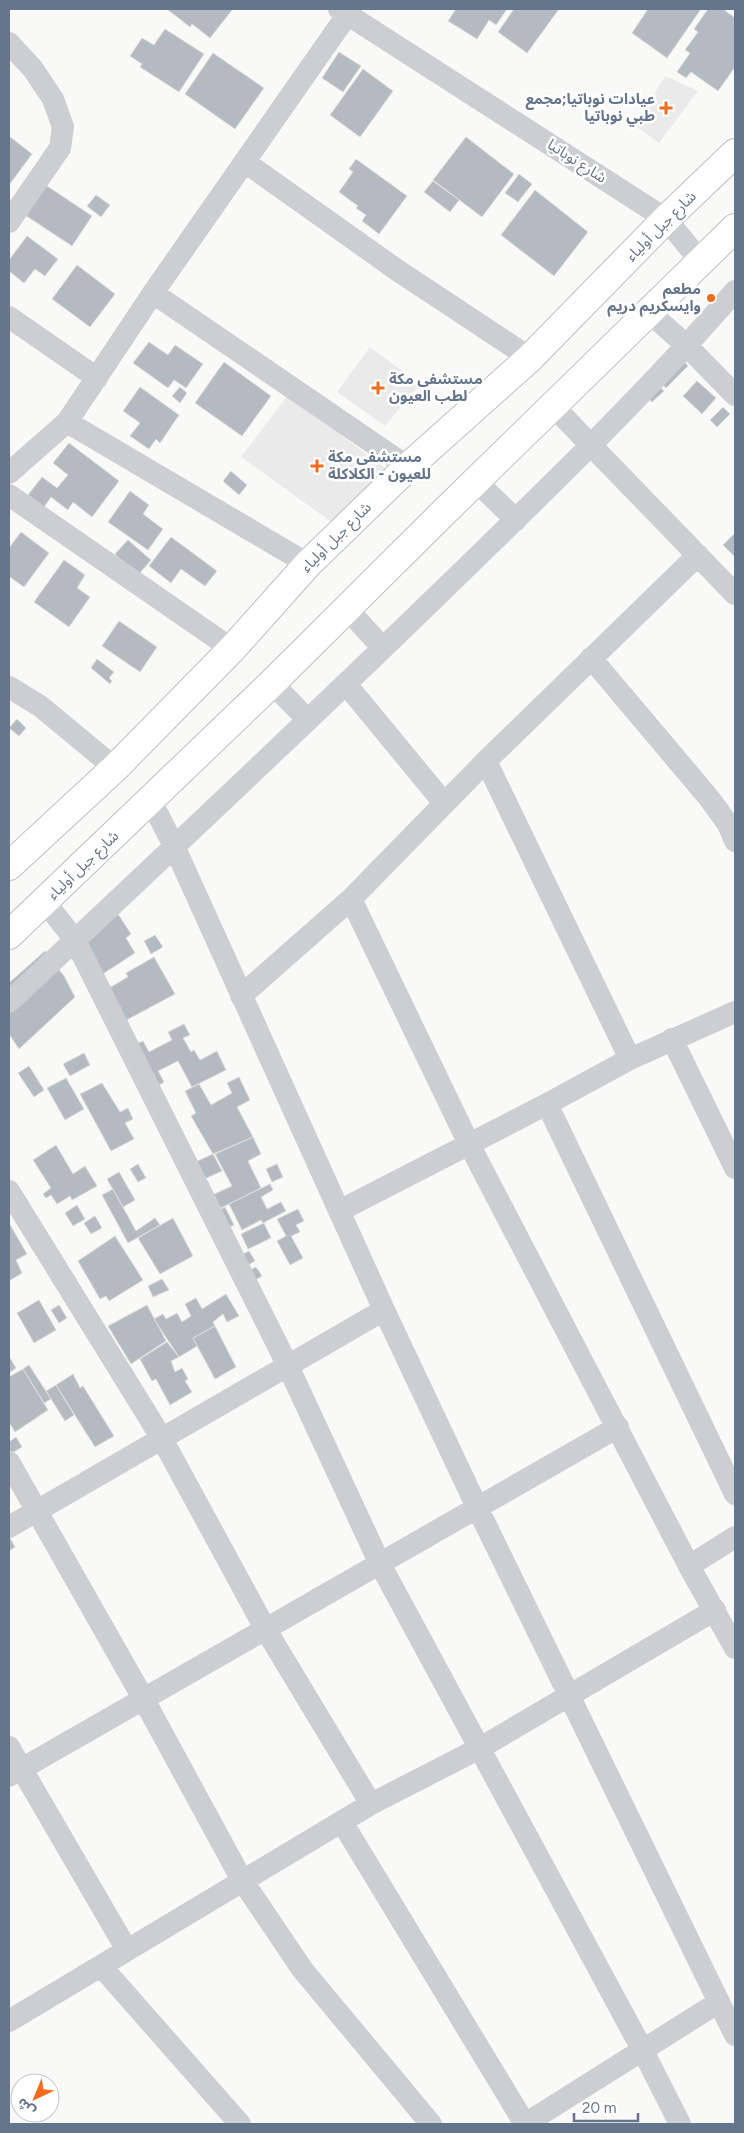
<svg xmlns="http://www.w3.org/2000/svg" width="744" height="2133" viewBox="0 0 744 2133" font-family="Figtree,'Noto Sans Arabic',sans-serif">
  <style>
    .built { fill: #eaeaea }
    .building { fill: #b4bac2; stroke: #dbdbd9 }
    .lines { fill: none; stroke-linecap: round; stroke-linejoin: round }
    .major-casing { stroke: #bcbfc4; stroke-width: 30 }
    .minor { stroke: #ccced2; stroke-width: 22 }
    .major { stroke: #fff; stroke-width: 28 }
    .poi-dot { fill: #f56b1b; stroke: #fff; stroke-width: 2 }
    .labels { text-anchor: middle; stroke-width: 5; stroke-linejoin: round; paint-order: stroke }
    .poi-label { font-size: 15px; font-weight: bold; fill: #65758b; stroke: #fff; text-anchor: end }
    .street-label { font-size: 15px; fill: #65758b; stroke: #fff }
  </style>
  <rect width="100%" height="100%" fill="#f9f9f7"/>
  <!-- built -->
  <path class="built" d="M665,76L698,91L659,143L636,126Z
    M370,347L420,384L385,426L337,392Z
    M288,395L393,474L337,526L241,457Z"/>
  <!-- building -->
  <path class="building" d="M167,9H231L232,10L210,38L192,24L190,27Z
    M456,9H507L496,25L489,20L477,39L448,21Z
    M514,9H559L527,53L498,32Z
    M648,9H701L667,58L632,33Z
    M708,9H723L735,18V67L718,91L691,72L686,78L677,72L690,53L685,50L698,32L694,29Z
    M165,29L204,54L179,92L140,67L142,64L130,56L142,38L154,45Z
    M339,52L361,66L343,92L322,78Z
    M213,53L264,88L235,129L185,94Z
    M363,69L393,91L360,137L330,115Z
    M9,136L32,154L9,185Z
    M466,137L514,174L482,217L433,180Z
    M356,159L407,196L379,234L362,221L366,215L356,208L358,206L339,192L353,172L349,169Z
    M519,174L532,184L518,202L505,193Z
    M433,181L459,200L450,212L424,192Z
    M44,184L92,216L72,246L25,215Z
    M535,190L588,232L554,276L501,235Z
    M96,195L110,205L101,217L87,206Z
    M27,236L58,259L45,276L35,269L24,283L9,271V260Z
    M77,265L115,294L90,327L52,299Z
    M149,342L168,355L175,345L203,364L186,388L174,380L168,388L133,363Z
    M678,355L688,366L666,388L656,378Z
    M224,362L271,396L242,436L195,403Z
    M652,379L664,391L652,402L641,391Z
    M697,381L716,398L702,414L683,396Z
    M140,387L179,415L160,443L156,439L149,449L130,436L140,423L123,411Z
    M180,387L187,393L180,403L172,396Z
    M723,407L730,414L717,427L710,420Z
    M69,443L119,481L92,517L73,502L68,510L51,497L44,507L28,495L42,477L57,488L68,475L53,463Z
    M231,471L247,485L239,495L223,481Z
    M130,491L149,505L143,514L163,529L148,550L108,522Z
    M21,532L49,553L24,587L10,577L9,579V548Z
    M735,533V557L723,545Z
    M171,537L217,571L205,586L181,569L171,583L149,566Z
    M128,540L151,560L138,575L115,554Z
    M64,560L85,575L77,588L90,597L69,627L34,602Z
    M119,621L157,647L140,672L102,646Z
    M97,659L114,672L109,678L112,681L110,684L91,668Z
    M17,719L26,728L19,736L9,728Z
    M118,914L131,934L126,938L135,953L98,977L79,940Z
    M155,935L163,947L151,954L144,941Z
    M45,951L64,976L75,997L19,1049L9,1034V983Z
    M154,957L175,994L121,1023L104,991L128,977L126,973Z
    M184,1024L190,1035L183,1038L191,1052L194,1050L200,1060L217,1051L226,1070L192,1087L178,1061L158,1071L164,1082L151,1090L129,1048L143,1041L149,1052L172,1040L168,1032Z
    M84,1053L90,1065L70,1076L63,1064Z
    M29,1066L44,1090L34,1097L18,1073Z
    M239,1077L250,1100L237,1107L253,1137L213,1154L191,1116L196,1113L185,1091L199,1084L211,1105L232,1093L227,1083Z
    M66,1078L84,1109L65,1120L47,1088Z
    M102,1083L120,1112L128,1108L133,1119L125,1123L134,1139L111,1151L80,1094Z
    M253,1137L261,1154L248,1161L261,1188L213,1212L206,1198L232,1186L215,1154Z
    M56,1145L73,1174L85,1166L97,1186L72,1200L70,1196L57,1204L51,1195L46,1198L43,1194L51,1188L33,1160Z
    M213,1154L222,1171L198,1182L189,1165Z
    M138,1164L146,1178L138,1182L130,1169Z
    M277,1164L283,1177L272,1182L266,1169Z
    M119,1172L135,1200L123,1207L107,1179Z
    M270,1184L273,1190L261,1197L267,1209L281,1202L286,1211L263,1223L261,1220L242,1230L229,1204Z
    M113,1189L136,1231L155,1218L160,1225L128,1243L102,1195Z
    M77,1205L85,1219L73,1226L65,1213Z
    M225,1207L234,1225L222,1231L214,1214Z
    M298,1209L304,1221L296,1225L300,1232L291,1236L303,1258L290,1265L277,1241L286,1236L277,1219Z
    M95,1216L102,1228L91,1234L84,1223Z
    M173,1218L193,1256L160,1274L138,1238Z
    M9,1223L27,1254L16,1260L22,1273L9,1281Z
    M264,1223L271,1238L248,1249L241,1234Z
    M115,1236L143,1280L109,1301L106,1296L100,1299L78,1261Z
    M249,1251L255,1261L241,1269L236,1258Z
    M256,1267L262,1276L250,1283L245,1273Z
    M162,1279L169,1290L153,1297L148,1286Z
    M226,1294L239,1316L227,1322L223,1314L213,1322L215,1326L193,1338L197,1346L179,1357L154,1319L163,1314L166,1319L177,1313L182,1322L191,1316L185,1304L196,1298L202,1309Z
    M39,1300L56,1330L34,1343L17,1313Z
    M59,1305L67,1318L59,1323L51,1310Z
    M147,1305L166,1341L131,1364L108,1326Z
    M215,1326L236,1367L215,1379L193,1338Z
    M167,1342L179,1357L171,1361L175,1372L182,1368L188,1379L185,1381L192,1392L170,1405L156,1379L152,1381L140,1359Z
    M9,1356L16,1368L9,1373Z
    M29,1365L51,1399L44,1403L23,1369Z
    M23,1369L48,1410L15,1432L9,1422V1377Z
    M73,1374L80,1388L83,1386L114,1436L95,1447L56,1385Z
    M56,1385L74,1415L65,1421L46,1391Z
    M16,1437L22,1447L12,1453L9,1449V1442Z
    M9,1536L15,1547L9,1551Z"/>
  <g class="lines">
    <defs>
      <path id="major" d="M9,866L115,768L232,649L308,564L408,467L530,358L666,219L735,153
        M9,935L272,683L440,516L735,228"/>
    </defs>
    <!-- major casing -->
    <use href="#major" class="major-casing"/>
    <!-- minor -->
    <path class="minor" d="M339,9L666,219L702,263
      M9,43L33,69L53,99L63,127L60,148L9,222
      M245,162L397,270L530,358
      M153,293L408,467
      M650,313L687,346L735,395
      M9,317L97,378
      M554,407L735,594
      M67,422L308,564
      M9,473L67,422L153,293L347,15
      M476,481L516,520
      M9,495L232,649
      M347,609L383,648
      M591,658L709,798L728,824L735,841
      M272,683L308,720
      M346,684L444,803
      M9,687L40,706L115,768
      M486,761L630,1059
      M150,799L175,848L384,1310L477,1507L735,2035
      M351,899L469,1144L689,1566L735,1648
      M45,902L75,940L288,1366L380,1564L642,2049L680,2124
      M241,996L351,899L486,761L698,555
      M9,1002C153,867 297,732 439,594C540,496 643,397 735,291
      M672,1039L735,1168
      M547,1104L735,1494
      M9,1191L161,1437L266,1630L371,1804
      M339,1211L547,1104L630,1059L735,1012
      M9,1462L143,1698L242,1880L302,1969L431,2124
      M9,1527L384,1310
      M689,1566L735,1537
      M9,1747L127,1950
      M9,1776L618,1427
      M342,1822L525,2124
      M101,1966L240,2124
      M9,2021L371,1804L480,1748L715,1610
      M525,2124L719,2002"/>
    <!-- major -->
    <use href="#major" class="major"/>
  </g>
  <!-- markers -->
  <g class="poi-dot">
    <path d="M663.5 100.5h5v5h5v5h-5v5h-5v-5h-5v-5h5z"/>
    <circle cx="711" cy="298" r="5"/>
    <path d="M375.5 380.5h5v5h5v5h-5v5h-5v-5h-5v-5h5z"/>
    <path d="M314.5 458.5h5v5h5v5h-5v5h-5v-5h-5v-5h5z"/>
  </g>
  <g class="labels">
    <!-- poi labels -->
    <g class="poi-label">
      <text x="655" y="104">عيادات نوباتيا;مجمع<tspan x="655" dy="17">طبي نوباتيا</tspan></text>
      <text x="701" y="294">مطعم<tspan x="701" dy="17">وايسكريم دريم</tspan></text>
      <text x="389" y="384" text-anchor="start">مستشفى مكة<tspan x="389" dy="17">لطب العيون</tspan></text>
      <text x="328" y="462" text-anchor="start">مستشفى مكة<tspan x="328" dy="17">للعيون - الكلاكلة</tspan></text>
    </g>
    <!-- street labels -->
    <g class="street-label">
      <text transform="translate(577 161) rotate(33)" y="5">شارع نوباتيا</text>
      <text transform="translate(661 226) rotate(-45)" y="5">شارع جبل أولياء</text>
      <text transform="translate(336 537) rotate(-45)" y="5">شارع جبل أولياء</text>
      <text transform="translate(83 865) rotate(-44)" y="5">شارع جبل أولياء</text>
    </g>
  </g>
  <!-- border -->
  <rect width="744" height="2133" fill="none" stroke="#65758b" stroke-width="20"/>
  <!-- north arrow -->
  <g transform="translate(35 2098) rotate(224)"><circle r="24" fill="#ffffff" stroke="#c1c8d1"/>
  <path d="M0-4L9 19L0 12L-9 19Z" fill="#f56b1b"/>
  <text y="-8" font-size="14" font-weight="bold" text-anchor="middle" fill="#65758b">ش</text>
  </g>
  <!-- scale -->
  <path d="M574 2113v8h64v-8" fill="none" stroke="#65758b" stroke-width="2.5"/>
  <text x="582" y="2113" font-size="15" fill="#65758b" stroke="#ffffff" stroke-width="4" paint-order="stroke">20 m</text>
</svg>
